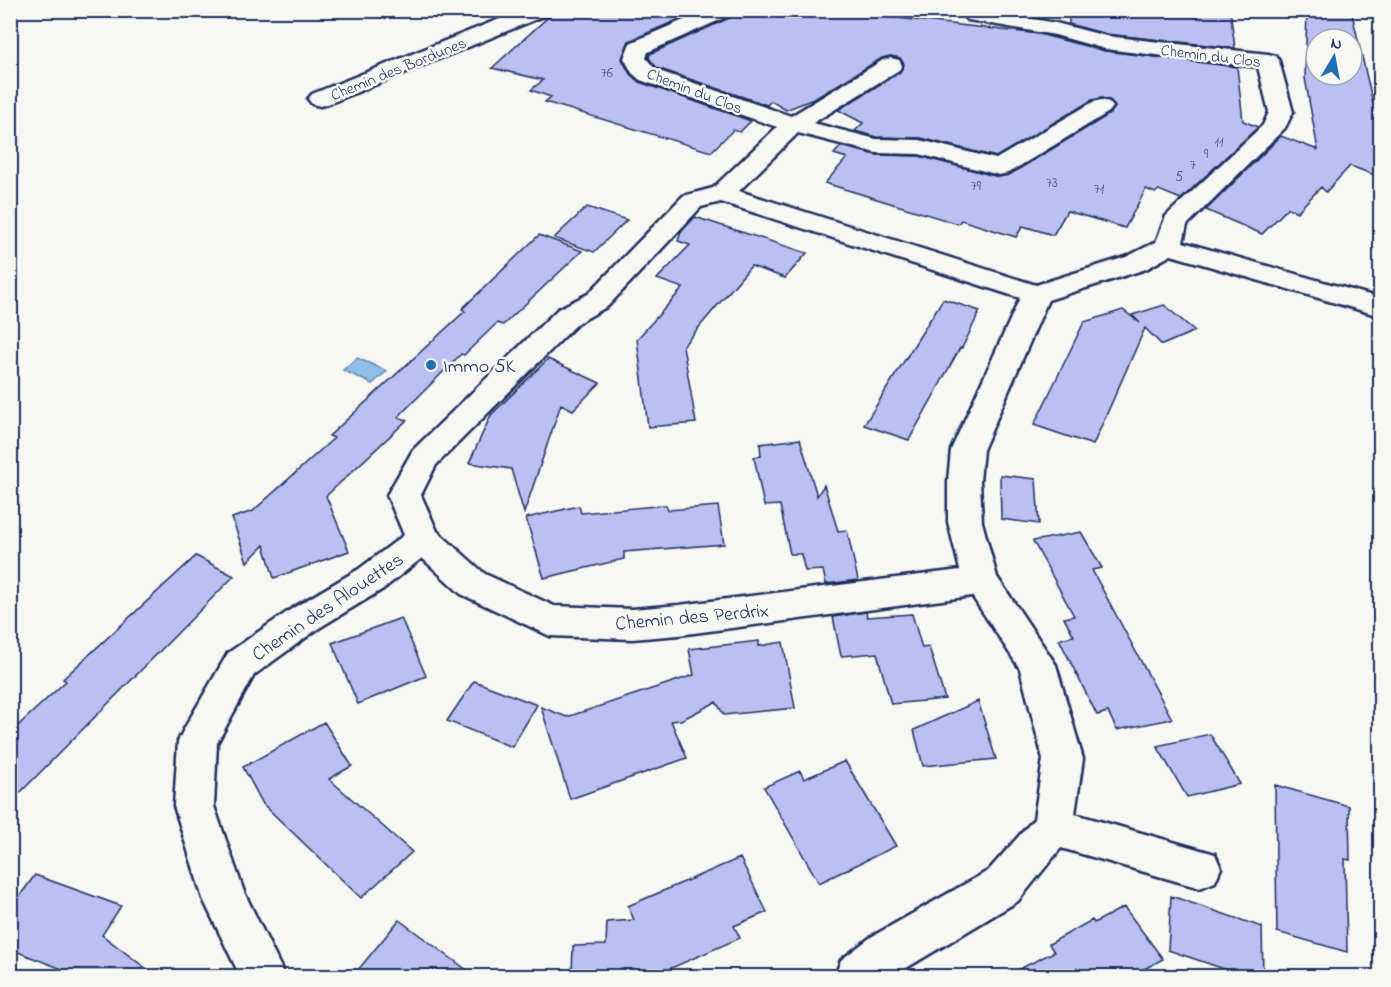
<svg xmlns="http://www.w3.org/2000/svg" width="1391" height="987" viewBox="0 0 1391 987" font-family="'Indie Flower',sans-serif">
  <style>
    .water { fill: #92beeb; stroke: #6285b3; stroke-width: 1.5 }
    .building { fill: #bac0f1; stroke: #1b2f5e; stroke-width: 1.5; fill-rule: evenodd }
    .lines { fill: none; stroke-linecap: round; stroke-linejoin: round }
    .street-casing { stroke: #1b2f5e; stroke-width: 5 }
    .street { fill: #f6f6f2; fill-rule: evenodd }
    .poi-dot { fill: #1f6fb2; stroke: #f6f6f2; stroke-width: 2 }
    .labels { text-anchor: middle; stroke-width: 5; stroke-linejoin: round; paint-order: stroke }
    .far-number-label { font-size: 14px; fill: #435383 }
    .far-street-label { font-size: 16px; fill: #1b2f5e; stroke: #f6f6f2 }
    .poi-label { font-size: 20px; fill: #1b2f5e; stroke: #f6f6f2; text-anchor: start }
    .street-label { font-size: 20px; fill: #1b2f5e; stroke: #f6f6f2 }
  </style>
  <rect width="100%" height="100%" fill="#f6f6f2"/>
  <filter id="ink" filterUnits="userSpaceOnUse"><feTurbulence type="fractalNoise" baseFrequency=".0167" numOctaves="2"/><feDisplacementMap in="SourceGraphic" scale="12" xChannelSelector="R" yChannelSelector="G"/><feConvolveMatrix kernelMatrix="1 2 1 2 8 2 1 2 1" color-interpolation-filters="sRGB"/></filter>
  <g filter="url(#ink)">
    <!-- water -->
    <path class="water" d="M357,358L387,371L372,384L343,370Z"/>
    <!-- building -->
    <path class="building" d="M556,10H700L629,41L622,59L630,74L639,82L751,121L740,132L733,130L711,152L545,102L551,97L531,90L543,80L492,68Z
      M738,10H903L889,17L1039,34L1105,51L1237,67L1243,121L1258,127L1181,199L1159,190L1155,193L1146,189L1125,228L1067,211L1053,235L1023,226L1016,237L961,220L958,224L825,183L847,158L834,154L841,146L876,155L919,156L999,177L1009,175L1110,114L1115,107L1111,101L1102,98L1092,100L996,157L921,138L876,137L855,131L863,123L838,110L900,72L904,64L900,58L890,56L882,58L816,98L786,110L771,101L767,105L657,68L649,58L650,54L734,16Z
      M1069,10H1230L1235,48L1106,34L1069,24Z
      M1307,10H1351L1380,133V177L1350,166L1326,192L1321,187L1297,212L1288,208L1262,234L1206,210L1281,136L1318,150L1305,78ZM1316,39H1352V75H1316Z
      M587,207L627,220L594,252L554,238Z
      M695,217L807,253L785,278L751,266L683,346L696,423L648,427L637,339L683,288L657,279L690,245L678,241L681,232Z
      M539,235L582,251L503,325L497,323L464,355L461,354L398,417L407,420L326,496L349,551L274,578L264,545L247,562L232,518L253,511L334,438L329,436L465,311L462,309Z
      M943,299L980,311L962,348H960L909,440L864,425Z
      M1164,305L1195,331L1162,345L1145,328L1093,445L1034,425L1084,322L1123,310L1140,323L1132,315Z
      M548,359L600,383L573,410L561,404L524,513L511,469L469,463L491,415Z
      M800,439L817,496L824,485L838,531L847,530L858,580L826,584L823,570L805,571L801,554H790L780,505L764,506L754,457L761,456L760,444Z
      M1000,475L1036,479L1039,524L1001,519Z
      M666,505L668,510L718,506L724,544L624,552V559L544,578L526,518L579,506L581,513Z
      M1081,532L1102,568L1092,570L1172,719L1117,730L1108,712L1097,715L1059,639L1074,636L1064,618L1074,616L1033,541Z
      M196,556L234,576L10,803V733L66,681L63,679Z
      M866,612L867,617L912,614L922,648L929,647L945,699L891,704L877,653L841,656L833,617Z
      M401,618L426,676L358,704L332,643Z
      M759,641V646L783,642L795,708L724,715L716,702L681,720L671,721L687,758L570,799L541,707L567,717L694,675L689,649Z
      M474,681L537,705L512,747L447,721Z
      M978,701L996,759L923,766L914,730Z
      M324,722L352,766L329,779L412,852L361,898L263,804L243,767Z
      M1210,734L1240,784L1187,797L1157,746Z
      M845,761L896,846L819,883L764,787L800,771L804,779Z
      M1275,785L1349,806L1350,860L1345,859L1347,952L1277,932Z
      M740,858L767,912L734,926L740,938L653,976H572L573,946L606,945L607,922L634,920L628,906Z
      M35,875L121,906L102,935L156,976H80L10,949V909Z
      M1171,896L1262,927L1263,976H1245L1168,950Z
      M1124,907L1163,959L1131,976H1005L1054,952L1049,944L1092,920L1094,923Z
      M399,920L475,976H353Z"/>
    <g class="lines">
      <defs>
        <path id="street" d="M522,10H552L549,14L328,104L320,106L312,104L308,99L312,94Z
          M707,10H736L733,14L648,52L646,58L656,70L791,116L883,60L891,58L899,60L902,65L899,70L813,123L876,139L920,140L996,159L1093,102L1101,100L1109,102L1113,107L1109,112L1008,173L999,175L919,154L876,153L798,133L739,191L1036,285L1126,257L1156,242L1166,216L1263,125L1269,112L1258,67L1105,49L1055,35L968,20L954,10H981L1056,23L1106,36L1268,54L1276,56L1279,61L1293,112L1285,128L1187,225L1183,242L1380,298V316L1171,255L1146,269L1048,300L983,450L980,481L982,522L997,577L1056,665L1083,759L1075,814L1215,854L1221,868L1215,882L1200,888L1061,848L1018,901L893,976H835L841,960L871,937L988,871L1034,819L1043,759L1020,669L972,596L679,635L632,639L550,636L461,594L422,558L383,589L319,628L254,675L217,743L214,806L244,892L285,976H240L203,899L174,806L178,741L184,729L228,653L293,608L359,569L404,535L387,495L413,450L558,309L588,294L683,196L713,188L777,127L640,80L632,73L624,58L630,43ZM721,202L1020,298L951,450L948,481V522L960,570L679,605L632,609L554,606L485,574L437,531L421,495L436,465L578,323L608,306L701,207Z"/>
      </defs>
      <!-- street casing -->
      <use href="#street" class="street-casing"/>
      <!-- street -->
      <use href="#street" class="street"/>
    </g>
  </g>
  <!-- markers -->
  <circle class="poi-dot" cx="431" cy="365" r="6"/>
  <g class="labels">
    <!-- far-number labels -->
    <g class="far-number-label">
      <text x="607" y="77">76</text>
      <text x="1219" y="146">11</text>
      <text x="1206" y="158">9</text>
      <text x="1193" y="169">7</text>
      <text x="1179" y="181">5</text>
      <text x="1052" y="187">73</text>
      <text x="976" y="190">79</text>
      <text x="1099" y="193">71</text>
    </g>
    <!-- far-street labels -->
    <g class="far-street-label">
      <text transform="translate(1211 55) rotate(7)" y="6">Chemin du Clos</text>
      <text transform="translate(398 68) rotate(-22)" y="6">Chemin des Bordunes</text>
      <text transform="translate(695 90) rotate(21)" y="6">Chemin du Clos</text>
    </g>
    <!-- poi labels -->
    <g class="poi-label">
      <text x="443" y="372">Immo 5K</text>
    </g>
    <!-- street labels -->
    <g class="street-label">
      <text transform="translate(327 606) rotate(-34)" y="7">Chemin des Alouettes</text>
      <text transform="translate(692 616) rotate(-5)" y="7">Chemin des Perdrix</text>
    </g>
  </g>
  <!-- margin -->
  <rect width="1391" height="987" fill="none" stroke="#f6f6f2" stroke-width="36"/>
  <rect x="18" y="18" width="1355" height="951" fill="none" stroke="#1b2f5e" stroke-width="2" filter="url(#ink)"/>
  <!-- north arrow -->
  <g transform="translate(1334 57) rotate(10)"><circle r="28" fill="#f6f6f2" stroke="#9ea6b7" stroke-width="1.5"/>
  <path d="M0-4.5L10 22L0 15L-10 22Z" fill="#1f6fb2"/>
  <text y="-9" font-size="16" font-weight="bold" text-anchor="middle" fill="#1b2f5e">N</text>
  </g>
</svg>
